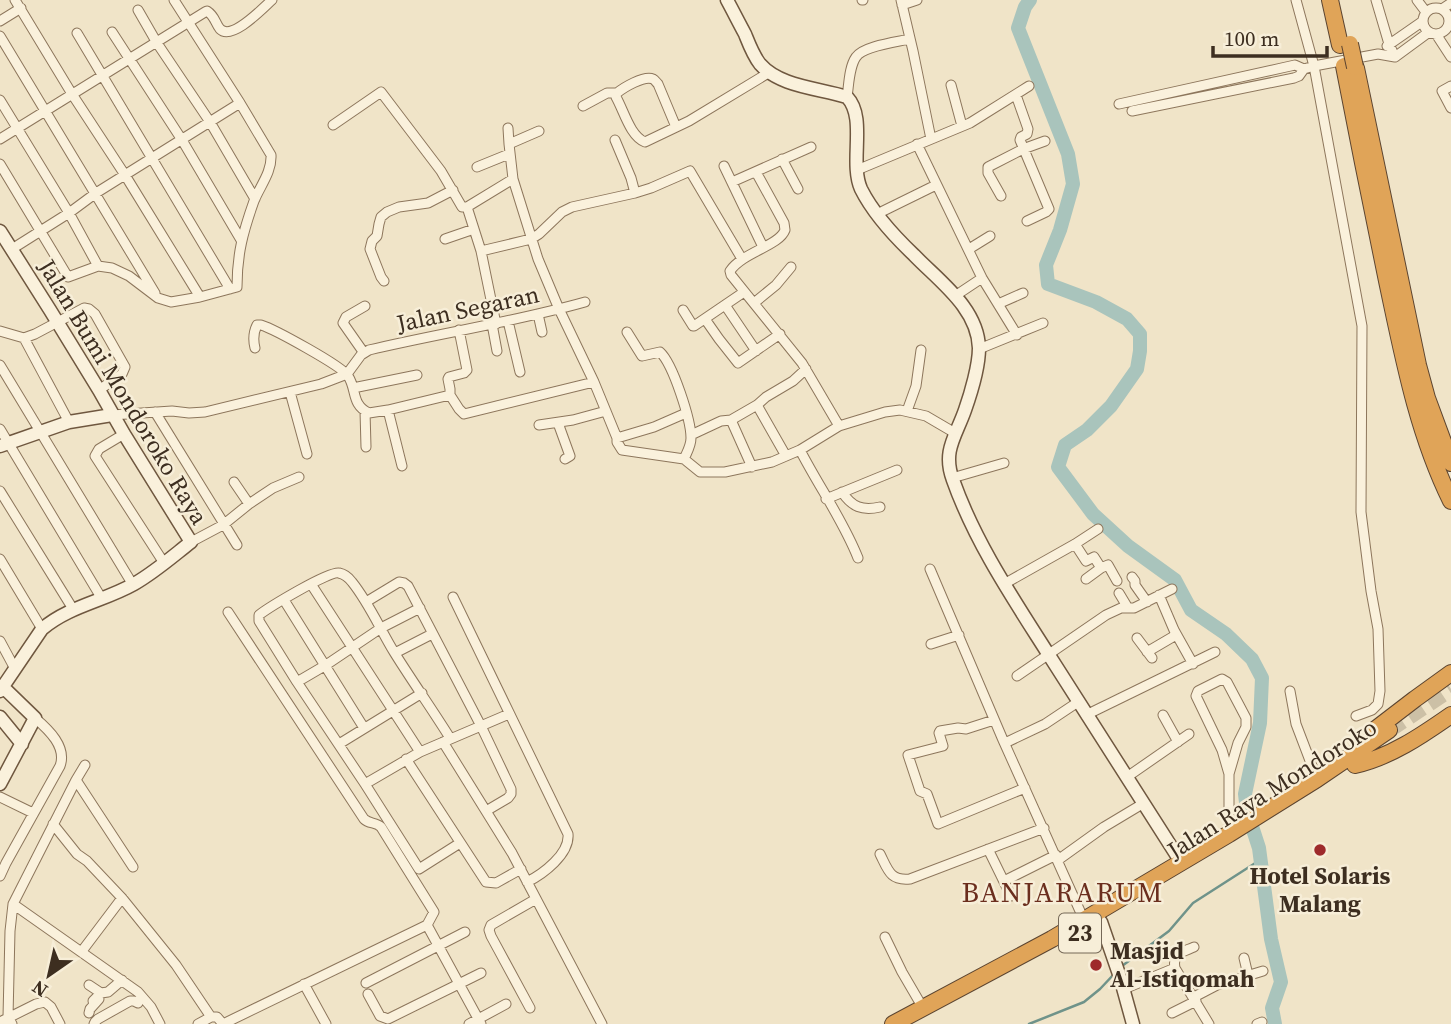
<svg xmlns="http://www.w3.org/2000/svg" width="1451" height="1024" viewBox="0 0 1451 1024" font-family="'Source Serif 4',serif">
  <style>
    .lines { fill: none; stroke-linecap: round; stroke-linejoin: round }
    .stream { stroke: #6f938a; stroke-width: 2.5 }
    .river { stroke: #a9c4bc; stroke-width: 14 }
    .highway-tunnel { stroke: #ccc0a6; stroke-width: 16; stroke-dasharray: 16 8; stroke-linecap: butt }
    .street-casing { stroke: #8d765c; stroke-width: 11 }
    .secondary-casing { stroke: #6f573f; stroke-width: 15 }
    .highway-casing { stroke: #5b4430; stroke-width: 18 }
    .street { stroke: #faf1dc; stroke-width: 9 }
    .secondary { stroke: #faf1dc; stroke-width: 12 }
    .highway { stroke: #e0a458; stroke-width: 16 }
    .highway-bridge-casing { stroke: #5b4430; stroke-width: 18; stroke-linecap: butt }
    .highway-bridge { stroke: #e0a458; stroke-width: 16 }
    .poi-dot { fill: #9e2a2b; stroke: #f7eed8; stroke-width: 2.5 }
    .labels { text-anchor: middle; stroke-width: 5; stroke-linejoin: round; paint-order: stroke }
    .shield { fill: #f7eed8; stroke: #756857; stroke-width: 2 }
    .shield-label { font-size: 23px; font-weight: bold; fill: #3d2e20 }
    .street-label { font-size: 24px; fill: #3d2e20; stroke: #f7eed8 }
    .poi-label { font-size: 24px; font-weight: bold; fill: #3d2e20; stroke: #f7eed8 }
    .quarter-label { font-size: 28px; letter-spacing: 2px; fill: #6b2e1e; stroke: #f7eed8 }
  </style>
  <rect width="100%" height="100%" fill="#f0e4c8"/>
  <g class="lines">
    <!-- stream -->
    <path class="stream" d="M1122,966L1169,931L1193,903L1260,860
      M1029,1024L1084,1002L1100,989L1115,973"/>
    <!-- river -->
    <path class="river" d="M1030,0L1025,7L1018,28L1068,154L1073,184L1060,230L1046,265L1048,284L1096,302L1127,319L1140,334V351L1137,369L1111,406L1087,430L1065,445L1058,467L1093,514L1128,546L1175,580L1191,610L1226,634L1252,659L1262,678L1260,723L1245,794L1247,811L1259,848L1271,939L1281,982L1272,1008L1275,1024"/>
    <!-- highway-tunnel -->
    <path class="highway-tunnel" d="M1389,730L1451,689"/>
    <defs>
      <path id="street" d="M15,0L72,94L125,175L200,297
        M862,0H863
        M901,0L913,51L931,139
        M1376,0L1389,44L1395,57
        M1417,0L1426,12
        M902,5L917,0
        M1423 21a13 13 0 1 1 26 0a13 13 0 1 1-26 0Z
        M1442,9L1451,3
        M138,10L157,43L210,122L255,199
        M0,21L21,8
        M112,32L182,140L241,240
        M77,33L230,289
        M1436,34L1451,57
        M0,36L155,293
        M1387,46L1423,21
        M951,85L962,126
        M1451,86L1442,91L1451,108
        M1016,95L1028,129L1027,134L1021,137L1020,140L1049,209L1046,212L1027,221
        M847,97C849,84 849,67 856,57C863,46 897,42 910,39
        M0,100L69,213L98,266
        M1119,104L1286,67L1295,65L1304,69
        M583,106L607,93H617
        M1132,111L1294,78L1299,76L1304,69L1314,66L1296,0
        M333,125L381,92L441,171L462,207H467L513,179
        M676,127L658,84C656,82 655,80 653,79C644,75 623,88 617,93L616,97C624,111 630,136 645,142L689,121L770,72
        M508,128L509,144
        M539,131L509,144L513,179L538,259L559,309L594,382L617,438V442L622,450L684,459L700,472H725L772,462L800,450L839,426L885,412L900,410L926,416L955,433
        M0,139L205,12L207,11C215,16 215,23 220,29C232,41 263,8 272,0
        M917,144L982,278L1017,335
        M782,159L798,189
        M0,164L68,277L98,266L112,268L129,276L158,298L171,302L200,297L237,287C237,254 243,232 254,201C260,186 272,172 271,155L240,103L174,0
        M724,166L763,247
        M477,167L509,154
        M857,170L970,123L1029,86
        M756,172L784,223L785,230C779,246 743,252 730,271L731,275L802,363L839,426
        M732,182L811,147
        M635,193L651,188L690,171L742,259
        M1001,196L988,173V167L1023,149L1045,141
        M467,207L481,251L496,324
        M877,214L936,185
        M445,239L474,229
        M12,249L69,213L96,193L240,103
        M969,249L990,236
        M481,251L531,239L539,234L562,212L572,207L635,193L631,178L615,140
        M384,281L381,277L370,249L372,241L377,236L379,224L381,217L387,212L399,207L428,203L453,190
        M955,296L982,278
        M754,303L776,285L791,267
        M998,304L1023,293
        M727,308L756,351
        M683,310L693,326H694L744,292
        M538,314L542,332
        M705,319L719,339L738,363L780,334
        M508,321L520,372
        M492,324L497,351
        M459,330L467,370L464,373L449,377L448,379L450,389V395L459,409L464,414L594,382
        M0,331L24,338L35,334L84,308L89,309L95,314L125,367L122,374L99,390
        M627,332L642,356L660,352C673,364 691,420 691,438C691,446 687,452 684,459
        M24,338L69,422
        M255,348C253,340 253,333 257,325H261C274,329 342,366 348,376C357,389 351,405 369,413L388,410L450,395
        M979,349L1043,323
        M364,353L343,323L346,317L365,306
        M0,365L133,585
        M347,374L361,355L369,350C441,333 514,322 585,302
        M353,388L417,375
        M290,392L307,454
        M388,410L402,466
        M365,411L366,447
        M907,411L916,386L921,350
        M155,412L237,545
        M112,415L172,411L189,413L205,412L321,384L347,374
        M558,423L570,456L565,459
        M539,425L573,420L606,411
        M0,429L102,599
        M124,434L99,449L95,456L164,563
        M691,435L721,421L731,420
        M617,438L654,427L686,413
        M800,450C819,487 843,520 858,558
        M786,456L757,405L766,397L793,381L806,369
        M752,467L731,420L757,405
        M952,478L1004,463
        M234,482L249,504
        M0,491L73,609
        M842,492C852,507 862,511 880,507
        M826,499L897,470
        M191,542L223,525L249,504L273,488L299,477
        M1075,544L1086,561L1094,557L1101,568L1108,565L1117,581
        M0,559L42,629
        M930,569L1003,740L1084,920
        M1132,577L1135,581V585L1147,602
        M1086,579L1101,568
        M311,584L420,752
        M1004,584L1075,544L1098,529
        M1119,593L1128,608
        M1159,595L1174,630L1193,664
        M453,597L568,834C570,854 543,874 527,882
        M284,600L364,728
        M366,602L399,582L404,583L408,586L481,726L511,789V794L508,798L486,811
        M228,612L364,819C369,824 376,822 381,827L434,912L427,925L481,1024
        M1137,638L1152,658
        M0,641L14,667
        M931,644L959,635
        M1147,652L1176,635
        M395,653L432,634
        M1017,676L1106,615L1121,608H1134L1172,589
        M297,682L326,665L381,628L420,608
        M1290,691L1296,724L1317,779
        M1086,715L1215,652
        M1163,715L1178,742
        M1356,716L1372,710L1378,704L1380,691L1378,629L1371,591L1361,512L1362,326L1314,66L1378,54L1395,57L1429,32
        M994,720L966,729L958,728L940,731L939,733L943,746L908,755L920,791L927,794L938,824L1025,788
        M450,738C432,709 412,681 394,652C380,629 369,603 352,582C349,578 344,574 339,573C330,570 268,608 259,615V621L297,682L365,784L419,869L460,843
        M443,742L512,853L602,1024
        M1005,743L1045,724L1078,702
        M339,744L422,693
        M406,759L486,882L496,883L521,869
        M1127,777L1189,734
        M76,780L133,867
        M365,784L420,752L509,714
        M0,797L33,813
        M53,824L77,854L87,861L122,898L176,965L211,1017H217L223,1024L427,925
        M1229,834V774L1238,743L1246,727V718L1227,682L1222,679L1198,691L1196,696L1222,750L1229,774
        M988,849L1011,896
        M880,854C888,870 890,881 910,879L1044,828
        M1058,860L1104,827L1144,803
        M0,876L6,863L60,766C67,747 49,730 35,718
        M1004,881L1056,855
        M13,904L138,992L151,1007L160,1024
        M885,937L902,972L923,1008
        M1194,947C1183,952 1172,953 1175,968L1209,1024
        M82,951L122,898
        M1244,958L1248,975
        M366,983L465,932
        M304,984L326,1024
        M89,985L101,993
        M1124,989L1175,968
        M368,994L380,1016L388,1019L481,973
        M1194,997L1217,985L1263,971
        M93,1001L101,993L108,992L122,980
        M530,1008L491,936L489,930L491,925L536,899
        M89,1013L90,1009L99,999
        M1172,1013L1196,1001
        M0,1022L36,1004L45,1002L51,1007L60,1024
        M12,1024L8,1017L10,931L13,904L76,780L85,765
        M94,1024L95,1022L98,1019L130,1001H134L138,1003
        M198,1024L211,1017
        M469,1024L506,1004
        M1257,1024L1262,1022"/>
      <path id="secondary" d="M727,0C733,11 739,23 745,34C749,44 753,55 760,64C780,87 819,88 847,97C867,118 849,162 861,189C873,213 894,236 914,255C939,281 978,308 979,348C979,365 971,393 965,410C956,436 942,451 953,480C975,542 1012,597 1047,652C1092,722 1137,792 1181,862
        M0,231L50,310L99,390L124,434L191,542C173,556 155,572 134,584C104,601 69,606 42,629L0,691
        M0,446L69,422L112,415
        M0,717L22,744
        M0,784L35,718L3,687
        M1101,922L1120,977L1133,1024"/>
      <path id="highway" d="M1330,0L1340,45
        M1344,66C1358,138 1372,209 1387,281C1403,356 1417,432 1451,501
        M1356,68L1418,365L1427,398L1451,463
        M1372,732L1415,699L1451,673
        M1355,765C1390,757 1421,736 1451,715
        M893,1024L1052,939L1229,834L1317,779L1389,730"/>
    </defs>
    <!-- street casing -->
    <use href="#street" class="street-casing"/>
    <!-- secondary casing -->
    <use href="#secondary" class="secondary-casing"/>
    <!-- highway casing -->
    <use href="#highway" class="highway-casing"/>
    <!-- street -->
    <use href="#street" class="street"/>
    <!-- secondary -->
    <use href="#secondary" class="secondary"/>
    <!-- highway -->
    <use href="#highway" class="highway"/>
    <defs>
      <path id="highway-bridge" d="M1350,44L1355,67"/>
    </defs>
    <!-- highway-bridge casing -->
    <use href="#highway-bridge" class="highway-bridge-casing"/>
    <!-- highway-bridge -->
    <use href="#highway-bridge" class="highway-bridge"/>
  </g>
  <!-- markers -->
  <g class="poi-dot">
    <circle cx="1320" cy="850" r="7"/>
    <circle cx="1096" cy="965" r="7"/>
  </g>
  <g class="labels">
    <!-- shield labels -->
    <rect class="shield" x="1059" y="913.5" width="42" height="39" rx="5"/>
    <g class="shield-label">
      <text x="1080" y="941">23</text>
    </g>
    <!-- street labels -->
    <g class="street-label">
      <text transform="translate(468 309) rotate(-12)" y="8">Jalan Segaran</text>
      <text transform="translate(123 392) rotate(59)" y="8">Jalan Bumi Mondoroko Raya</text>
      <text transform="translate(1272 789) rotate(-32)" y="8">Jalan Raya Mondoroko</text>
    </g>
    <!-- poi labels -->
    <g class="poi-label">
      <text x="1320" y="884">Hotel Solaris<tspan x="1320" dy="28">Malang</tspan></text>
      <text x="1110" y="959" text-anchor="start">Masjid<tspan x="1110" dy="28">Al-Istiqomah</tspan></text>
    </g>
    <!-- quarter labels -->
    <g class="quarter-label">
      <text x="1063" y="902">BANJARARUM</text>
    </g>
  </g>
  <!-- north arrow -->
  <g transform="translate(49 975) rotate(214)" stroke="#f7eed8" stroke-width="5" paint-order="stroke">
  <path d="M0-5L12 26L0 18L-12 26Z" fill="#3d2e20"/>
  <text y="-10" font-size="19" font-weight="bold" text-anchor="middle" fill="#3d2e20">N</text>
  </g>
  <!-- scale -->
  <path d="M1213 46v10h114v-10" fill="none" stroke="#3d2e20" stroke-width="3.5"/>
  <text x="1224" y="46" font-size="21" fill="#3d2e20" stroke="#f7eed8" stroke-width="5" paint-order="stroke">100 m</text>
</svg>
